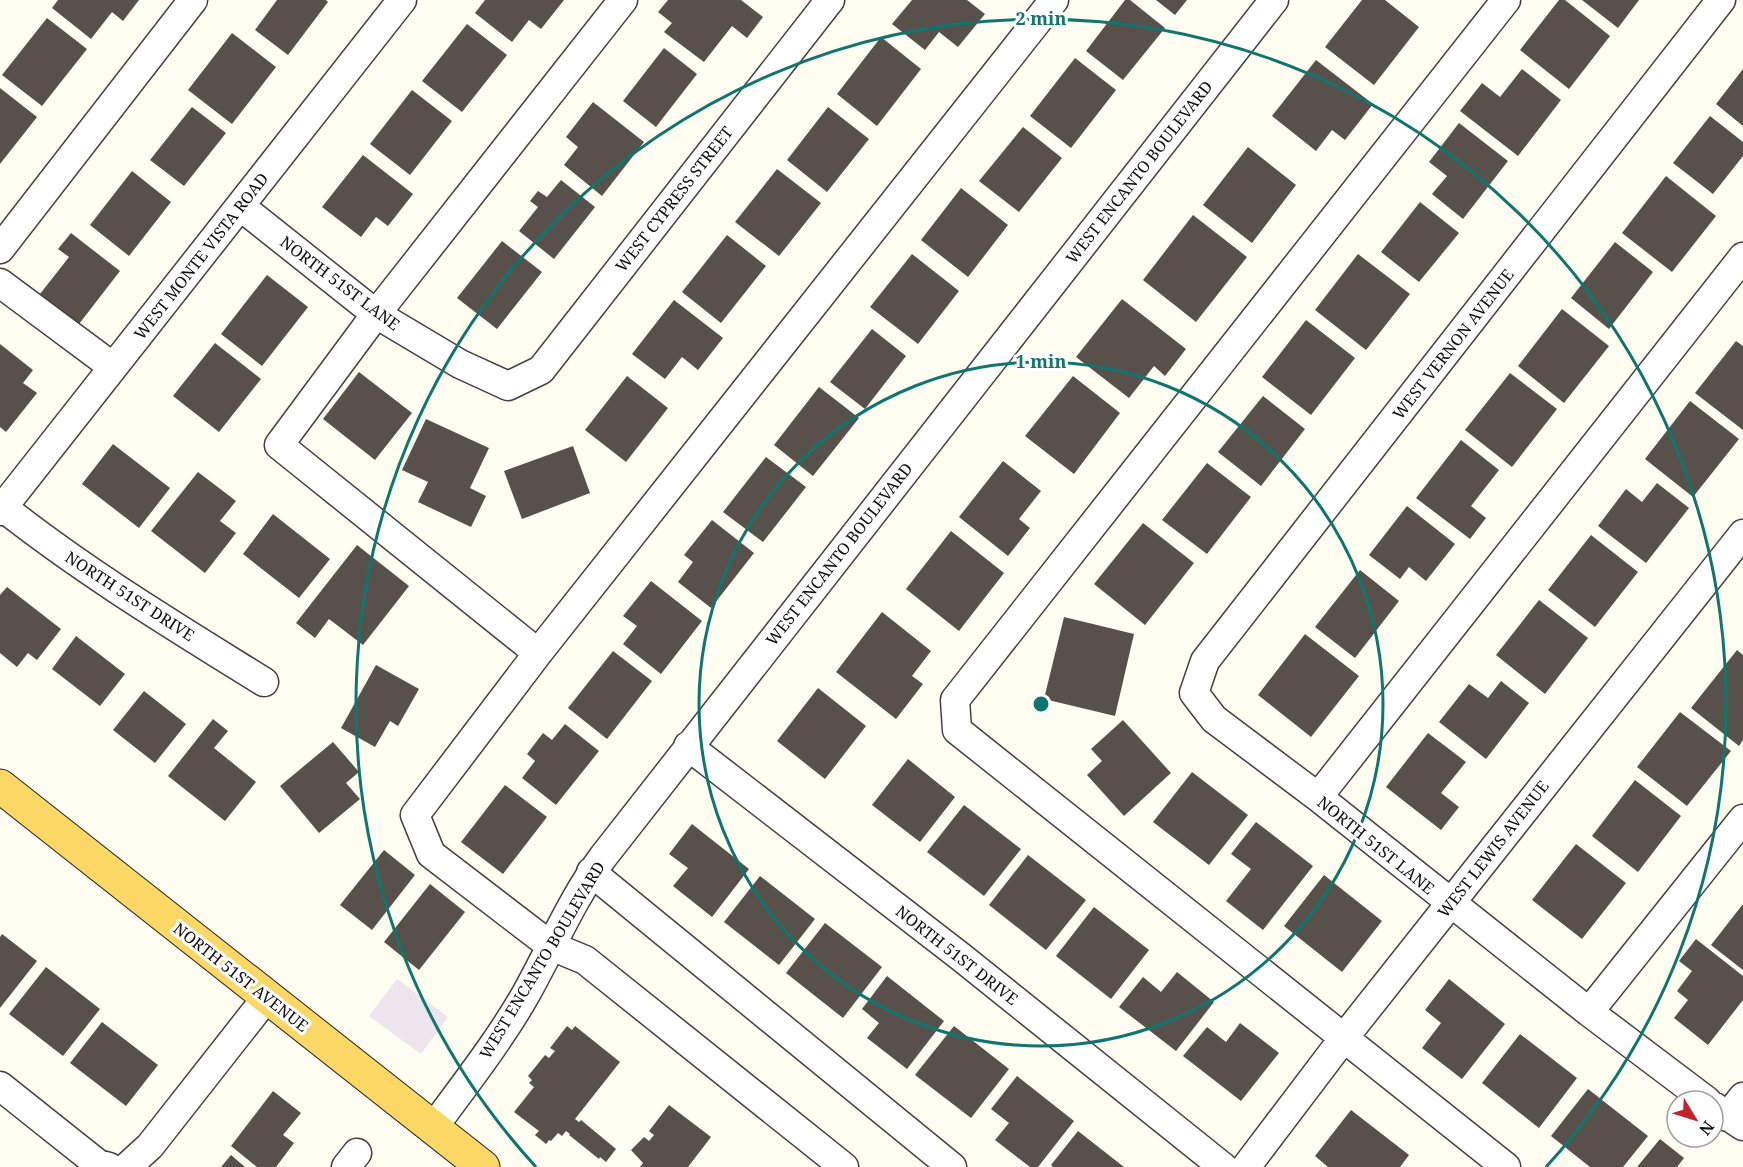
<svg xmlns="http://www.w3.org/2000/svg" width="1743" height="1167" viewBox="0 0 1743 1167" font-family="'Noto Serif',serif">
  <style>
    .industrial { fill: #ede4ee }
    .building { fill: #58504b }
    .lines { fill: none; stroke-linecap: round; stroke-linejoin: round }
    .minor-casing { stroke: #424242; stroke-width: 31 }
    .major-casing { stroke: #202020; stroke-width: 35 }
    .minor { stroke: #fff; stroke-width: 28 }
    .major { stroke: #fbd865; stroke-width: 33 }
    .ring { fill: none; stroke: #0f766e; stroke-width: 3 }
    .labels { text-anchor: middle; stroke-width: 6; stroke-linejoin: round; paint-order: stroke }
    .street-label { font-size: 16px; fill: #0f0f0f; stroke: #fff }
    .centre { fill: #0f766e; stroke: #fff; stroke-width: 3 }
    .ring-label { font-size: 18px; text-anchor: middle; font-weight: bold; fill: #0f766e; stroke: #fff; stroke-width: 6; stroke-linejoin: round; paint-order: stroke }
  </style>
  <rect width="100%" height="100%" fill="#fffcf1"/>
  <!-- industrial -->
  <path class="industrial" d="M397,979L448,1017L421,1054L369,1016Z"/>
  <!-- building -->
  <path class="building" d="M58,0H139L123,21L112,12L91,39L52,8Z
    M277,0H326L328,2L288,55L255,30Z
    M485,0H564L541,29L529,20L512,42L475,13Z
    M668,0H741L763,17L747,38L732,26L704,62L664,32L672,23L658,12Z
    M912,0H967L985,14L958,47L939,32L925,50L892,24Z
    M1125,0H1130L1165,28L1123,80L1086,51Z
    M1156,0H1187L1175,15Z
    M1362,0H1385L1419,27L1374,85L1325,47Z
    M1559,0H1565L1610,36L1569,89L1520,50Z
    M1582,0H1639L1618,28Z
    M47,18L87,49L42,106L2,75Z
    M467,24L507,55L462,112L422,81Z
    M232,33L276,67L232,124L188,90Z
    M881,37L921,69L877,126L837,94Z
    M664,48L697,74L656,127L623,101Z
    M1075,58L1116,90L1071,148L1030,116Z
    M1316,60L1373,104L1345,140L1332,130L1316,151L1272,116Z
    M1522,69L1561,100L1518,156L1460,111L1482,83L1500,97Z
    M1743,69V126L1716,104Z
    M0,88L37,117L0,164Z
    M412,90L452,121L410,175L370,144Z
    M593,102L644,142L602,196L564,165L578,147L566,137Z
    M192,107L226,133L184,186L150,160Z
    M828,107L869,139L827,192L787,160Z
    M1710,116L1743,142V156L1713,194L1673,163Z
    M1459,123L1508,161L1463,219L1432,194L1447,176L1429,162Z
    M1023,127L1062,158L1019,212L979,181Z
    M1248,147L1296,185L1252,243L1203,205Z
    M363,155L413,194L388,226L376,217L361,237L322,207Z
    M777,169L821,203L779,256L735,222Z
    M132,171L171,202L129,256L90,225Z
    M1666,176L1716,216L1672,272L1622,233Z
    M561,180L595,207L554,259L519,231L538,207L530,201L538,191L547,197Z
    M961,188L1008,225L968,277L921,240Z
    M1420,202L1459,233L1419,282L1381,252Z
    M1193,215L1247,257L1196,322L1143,280Z
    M71,233L120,271L79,324L40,294L69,257L58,249Z
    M727,235L766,266L721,323L682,292Z
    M502,241L542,272L497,329L457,298Z
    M1615,242L1653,272L1609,329L1571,298Z
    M912,254L959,291L918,344L870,307Z
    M1358,254L1410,294L1366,350L1315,310Z
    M267,275L308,307L262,366L221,334Z
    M1122,299L1186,349L1165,376L1154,366L1129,398L1076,357Z
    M674,300L723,338L698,370L682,357L665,379L632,354Z
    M1562,309L1609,346L1564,403L1518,366Z
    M1306,320L1355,358L1311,415L1262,377Z
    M872,329L906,356L865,409L830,382Z
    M1736,341L1743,346V430L1695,393Z
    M215,343L261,379L219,432L173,396Z
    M0,344L33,370L23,383L37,393L6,432L0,427Z
    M359,372L412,413L375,460L323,419Z
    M1510,373L1557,409L1512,467L1465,430Z
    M627,376L668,408L626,462L585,430Z
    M1073,376L1120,413L1074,474L1025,436Z
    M819,387L859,418L813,476L774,445Z
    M1263,396L1305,429L1261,486L1218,452Z
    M1690,401L1739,439L1693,497L1645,459Z
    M426,419L489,448L470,488L486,496L471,527L418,502L428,482L402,470Z
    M1461,440L1499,470L1471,506L1486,518L1470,539L1416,498Z
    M113,444L170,488L139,528L82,484Z
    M573,446L590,493L522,519L504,471Z
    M766,457L806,487L763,542L723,512Z
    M1003,461L1041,491L1019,519L1030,528L1008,556L959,517Z
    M1207,463L1251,497L1207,554L1162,520Z
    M198,472L236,501L220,521L236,533L205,573L151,531Z
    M1657,483L1689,508L1646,563L1598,526L1626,489L1642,502Z
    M1407,506L1455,544L1426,581L1409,567L1400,579L1369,555Z
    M273,514L330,559L299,598L243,554Z
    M712,520L754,553L711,608L678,582L693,562L684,555Z
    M1143,523L1194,563L1145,625L1094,584Z
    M951,531L1004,573L959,631L906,589Z
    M1591,535L1638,572L1595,627L1548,590Z
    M357,545L409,586L363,645L329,619L315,638L296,623Z
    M1360,570L1399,601L1355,658L1315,627Z
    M651,581L702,621L661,674L623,644L637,626L623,616Z
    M7,587L61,629L37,660L28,653L17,667L0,653V595Z
    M1539,600L1588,638L1545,694L1496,655Z
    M882,612L931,651L912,676L923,684L896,719L836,672Z
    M1064,617L1134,634L1115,716L1044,699Z
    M1305,634L1359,676L1311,737L1258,695Z
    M76,636L125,674L100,706L52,669Z
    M1737,650L1743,655V740L1739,746L1691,708Z
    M613,651L652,681L607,739L568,708Z
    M376,665L419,689L398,726L390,721L375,747L341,728Z
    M1501,681L1529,703L1486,759L1439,722L1469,684L1488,698Z
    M818,688L866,726L825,779L777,741Z
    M144,691L186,724L155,763L113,730Z
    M1680,712L1731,751L1687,806L1637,767Z
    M213,719L228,731L214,748L256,782L225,821L168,776Z
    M1123,720L1171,773L1124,816L1087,775L1102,761L1091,749Z
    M565,724L599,751L556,805L522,778L535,761L527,754L543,733L552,740Z
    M1428,733L1466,762L1441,793L1459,807L1441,830L1386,787Z
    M333,742L359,772L346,783L360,799L319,833L280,786Z
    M908,759L955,797L920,842L872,805Z
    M1192,772L1248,815L1209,865L1153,822Z
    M1635,780L1681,816L1638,872L1592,836Z
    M505,785L547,817L503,874L461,842Z
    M964,805L1021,849L984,896L927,852Z
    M1256,822L1313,866L1263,930L1226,901L1251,869L1231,854Z
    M692,824L749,869L712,917L673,886L688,868L669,854Z
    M1576,844L1626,883L1582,939L1532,900Z
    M384,850L415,875L372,930L340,905Z
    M1028,855L1086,900L1046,950L989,905Z
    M1324,875L1382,921L1342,972L1284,926Z
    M760,876L815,919L779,965L724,922Z
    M430,884L465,912L419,970L384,942Z
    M1743,904V970L1711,945Z
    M1094,907L1149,950L1111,999L1056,956Z
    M825,923L882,967L843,1018L786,973Z
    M2,934L37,961L0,1008V937Z
    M1696,939L1743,976V1000L1708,1045L1674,1018L1688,1000L1677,991L1692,971L1679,961Z
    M46,967L100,1009L63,1056L9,1014Z
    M1177,972L1214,1002L1176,1051L1119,1007L1143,977L1161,992Z
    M887,976L944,1021L907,1069L867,1038L879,1023L862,1009Z
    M1449,979L1505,1024L1462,1079L1422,1048L1441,1023L1425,1010Z
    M102,1022L158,1065L126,1106L70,1063Z
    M1240,1023L1279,1053L1241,1101L1183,1056L1207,1027L1226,1042Z
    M567,1026L572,1030L575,1026L620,1062L575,1119L579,1122L581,1120L616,1149L606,1162L600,1157L599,1159L569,1135L570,1134L566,1131L562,1136L558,1133L551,1141L549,1140L546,1144L535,1135L539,1131L514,1112L534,1087L529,1083L532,1080L528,1076L545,1055L549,1058L555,1051L550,1048Z
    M954,1026L1009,1069L971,1118L915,1075Z
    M1520,1034L1577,1078L1539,1128L1482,1083Z
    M1017,1076L1074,1121L1038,1167H1030L995,1140L1009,1123L991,1109Z
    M1588,1089L1648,1136L1623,1167H1590L1551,1136Z
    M273,1091L301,1113L283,1135L294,1143L276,1167H257L231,1146Z
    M669,1105L711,1137L688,1167H640L643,1163L631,1150L644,1137L649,1141L654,1135L649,1131Z
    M1351,1110L1409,1155L1400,1167H1328L1315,1156Z
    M1078,1131L1124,1167H1053L1051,1165Z
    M1660,1139L1684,1158L1677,1167H1637Z
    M231,1155L245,1167H221Z"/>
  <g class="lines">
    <defs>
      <path id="minor" d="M240,206L376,314L460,364L508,386L541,370L830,0
        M0,249L193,0
        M0,283L113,367
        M0,505C83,571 174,626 264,682
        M0,511L402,0
        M538,653L279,445L376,314L623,0
        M688,746L961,957L1223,1167
        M1318,797L1743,257
        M591,872L952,1167
        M1589,1012L1743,819
        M0,1086L98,1164L109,1167
        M1707,1101L1589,1012L1318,797L1214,719L1194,693L1205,661L1721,0
        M1713,1106L1743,1126
        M1727,1117L1743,1097
        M433,1128C465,1084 500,1040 527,992C552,947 572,899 603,857L1274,0
        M127,1167L150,1146L267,997
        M346,1167L357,1153
        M844,1167L585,960L551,946L431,854L415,815L538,653L1054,0
        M1246,1167L1343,1039L1743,534
        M1506,1167L957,730L955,700L1506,0"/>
      <path id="major" d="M0,786L483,1167"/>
    </defs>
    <!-- minor casing -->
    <use href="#minor" class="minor-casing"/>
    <!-- major casing -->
    <use href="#major" class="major-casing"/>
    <!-- minor -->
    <use href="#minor" class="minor"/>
    <!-- major -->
    <use href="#major" class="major"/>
  </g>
  <!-- distance rings -->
  <g class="ring">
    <circle cx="1041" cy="704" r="342"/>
    <path d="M536 1167A685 685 0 1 1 1546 1167"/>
  </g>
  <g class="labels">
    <!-- street labels -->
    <g class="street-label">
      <text transform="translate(1139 172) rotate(-52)" y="6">WEST ENCANTO BOULEVARD</text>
      <text transform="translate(674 199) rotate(-52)" y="6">WEST CYPRESS STREET</text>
      <text transform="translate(201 256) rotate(-52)" y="6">WEST MONTE VISTA ROAD</text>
      <text transform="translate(340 283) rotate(37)" y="6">NORTH 51ST LANE</text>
      <text transform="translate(1453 344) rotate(-52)" y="6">WEST VERNON AVENUE</text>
      <text transform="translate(839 554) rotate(-52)" y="6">WEST ENCANTO BOULEVARD</text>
      <text transform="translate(130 596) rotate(33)" y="6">NORTH 51ST DRIVE</text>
      <text transform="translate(1376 845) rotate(39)" y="6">NORTH 51ST LANE</text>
      <text transform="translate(1493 849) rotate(-52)" y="6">WEST LEWIS AVENUE</text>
      <text transform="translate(957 955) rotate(38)" y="6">NORTH 51ST DRIVE</text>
      <text transform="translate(542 960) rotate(-59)" y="6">WEST ENCANTO BOULEVARD</text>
      <text transform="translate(241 977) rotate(38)" y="6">NORTH 51ST AVENUE</text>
    </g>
  </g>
  <circle cx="1041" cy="704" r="9" class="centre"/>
  <g class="ring-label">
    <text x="1041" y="25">2 min</text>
    <text x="1041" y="368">1 min</text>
  </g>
  <!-- north arrow -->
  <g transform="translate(1695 1119) rotate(128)"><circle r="28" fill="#ffffff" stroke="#9f9f9f" stroke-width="1.5"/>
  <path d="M0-4.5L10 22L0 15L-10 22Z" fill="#c3232a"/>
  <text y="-9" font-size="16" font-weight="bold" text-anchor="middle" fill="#0f0f0f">N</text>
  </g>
</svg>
